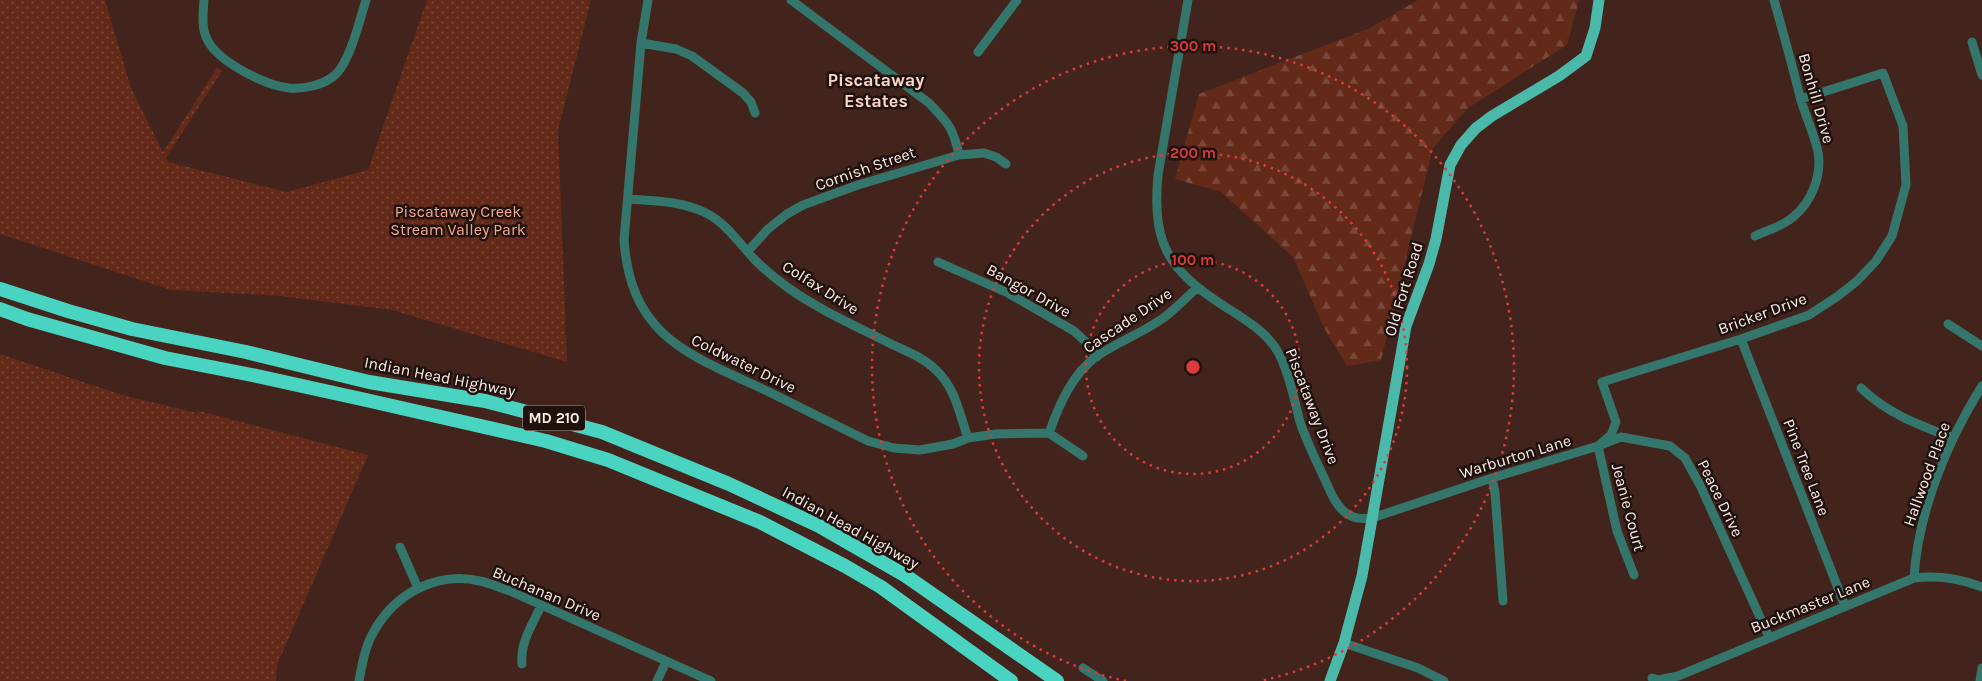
<svg xmlns="http://www.w3.org/2000/svg" width="1982" height="681" viewBox="0 0 1982 681" font-family="Karla,sans-serif">
  <style>
    .forest { fill: url(#forest-firs) }
    .park { fill: url(#park-dots) }
    .lines { fill: none; stroke-linecap: round; stroke-linejoin: round }
    .minor { stroke: #35766c; stroke-width: 9 }
    .major { stroke: #4ab9a9; stroke-width: 11 }
    .highway { stroke: #49d4c1; stroke-width: 14 }
    .ring { fill: none; stroke: #da3b3b; stroke-width: 2.5; stroke-dasharray: 2.5 5 }
    .labels { text-anchor: middle; stroke-width: 5; stroke-linejoin: round; paint-order: stroke }
    .shield { fill: #1f110e; stroke: #bca9a4; stroke-width: 1 }
    .shield-label { font-size: 15px; font-weight: bold; fill: #ffeae4 }
    .street-label { font-size: 16px; fill: #ffeae4; stroke: #1f110e }
    .park-label { font-size: 16px; fill: #f6a893; stroke: #1f110e }
    .neighbourhood-label { font-size: 18px; font-weight: bold; fill: #fcd4c8; stroke: #1f110e }
    .centre { fill: #da3b3b; stroke: #1f110e; stroke-width: 2.5 }
    .ring-label { font-size: 15px; text-anchor: middle; font-weight: bold; fill: #da3b3b; stroke: #1f110e; stroke-width: 5; stroke-linejoin: round; paint-order: stroke }
  </style>
  <defs>
    <pattern id="forest-firs" width="22" height="20" patternUnits="userSpaceOnUse" patternTransform="scale(1.25)"><rect width="22" height="20" fill="#632919"/><path d="M5 1l3.5 6h-7zM16 11l3.5 6h-7z" fill="#7a483a"/></pattern>
    <pattern id="park-dots" width="8" height="8" patternUnits="userSpaceOnUse" patternTransform="scale(1.25)"><rect width="8" height="8" fill="#632919"/><path d="M2 2h.1M6 6h.1" fill="none" stroke="#7a483a" stroke-width="1.8" stroke-linecap="round"/></pattern>
  </defs>
  <rect width="100%" height="100%" fill="#42241c"/>
  <!-- forest -->
  <path class="forest" d="M1418,0H1579L1567,45L1468,108L1433,148L1381,360L1347,366L1324,328L1293,257L1221,192L1175,179L1199,94L1370,28Z"/>
  <!-- park -->
  <path class="park" d="M0,0H105L131,88L163,152L217,68L222,71L166,158L168,162L287,192L368,170L427,0H591L558,130L567,362L392,310L280,296L171,290L0,234Z
    M0,354L122,395L197,413L199,411L368,455L277,665L276,681H0Z"/>
  <g class="lines">
    <!-- minor -->
    <path class="minor" d="M204,0C203,14 201,29 208,41C219,62 266,86 289,88C305,89 325,85 336,74C350,61 360,19 366,0
      M648,0L641,43L624,240C631,337 688,354 765,390C800,407 833,424 868,441L894,448L920,450L953,444L968,438L996,434L1049,433L1083,456
      M791,0L929,103C948,123 953,127 959,155
      M1188,0L1158,175C1151,251 1173,274 1235,313C1252,324 1269,335 1279,354C1290,375 1294,400 1300,422C1307,443 1317,462 1326,482C1331,493 1336,506 1346,513C1354,519 1362,519 1372,518L1492,478L1598,446L1611,435L1616,422L1602,382L1741,339L1809,315L1838,296L1857,281L1876,261L1892,236L1906,185L1903,126L1883,73L1801,99
      M1972,42L1982,75
      M641,43L676,49L692,56L743,93L751,102L755,113
      M978,52L1017,0
      M628,199C655,201 681,201 706,213C726,223 740,244 755,260C765,270 776,279 787,287C819,310 856,326 891,344C906,351 924,358 936,370C956,389 959,413 968,438
      M1755,236C1768,230 1783,226 1793,217C1812,202 1822,175 1818,152C1814,133 1805,115 1800,97C1792,64 1783,32 1774,0
      M748,251L768,229L787,214L803,205L858,185L959,155L984,153L996,157L1006,164
      M938,262L1008,293L1074,331L1085,341L1097,357
      M1948,324L1982,346
      M1741,339L1845,606
      M1861,388C1888,414 1919,425 1953,438
      M1049,433C1059,405 1072,374 1097,356C1119,341 1145,332 1166,316C1177,307 1187,297 1197,288
      M1492,478L1495,493L1503,601
      M400,547L418,588
      M1634,575L1617,531L1598,446L1621,437L1670,446L1685,458L1700,485L1769,637
      M1914,578C1918,512 1947,442 1982,386
      M1344,643L1418,668L1444,681
      M522,664C520,643 532,625 541,606
      M1083,668L1103,681
      M1652,678L1658,680L1678,676L1914,578C1938,575 1959,578 1982,587
      M359,681C362,665 365,647 373,633C394,594 436,571 480,581C490,583 500,588 510,591L711,681
      M657,681L666,662
      M1980,681L1982,668"/>
    <!-- major -->
    <path class="major" d="M1330,681L1344,643L1362,576L1406,326L1429,264L1436,239L1450,165L1461,145L1476,128L1492,116L1559,76L1586,56L1595,28L1599,0"/>
    <!-- highway -->
    <path class="highway" d="M0,289L68,311L132,329L246,352L369,382L485,401L602,432L729,484L819,526L906,576L1057,681
      M0,309L27,319L165,358L252,375L366,400L546,441L608,460L760,522L845,566L881,587L1011,681"/>
  </g>
  <!-- distance rings -->
  <g class="ring">
    <circle cx="1193" cy="367" r="107"/>
    <circle cx="1193" cy="367" r="214"/>
    <path d="M1126 681A321 321 0 1 1 1260 681"/>
  </g>
  <g class="labels">
    <!-- shield labels -->
    <rect class="shield" x="523" y="405.5" width="62" height="25" rx="4"/>
    <g class="shield-label">
      <text x="554" y="423">MD 210</text>
    </g>
    <!-- street labels -->
    <g class="street-label">
      <text transform="translate(1817 98) rotate(74)" y="6">Bonhill Drive</text>
      <text transform="translate(865 168) rotate(-19)" y="6">Cornish Street</text>
      <text transform="translate(821 287) rotate(32)" y="6">Colfax Drive</text>
      <text transform="translate(1403 289) rotate(-73)" y="6">Old Fort Road</text>
      <text transform="translate(1029 290) rotate(29)" y="6">Bangor Drive</text>
      <text transform="translate(1762 313) rotate(-20)" y="6">Bricker Drive</text>
      <text transform="translate(1127 320) rotate(-34)" y="6">Cascade Drive</text>
      <text transform="translate(744 363) rotate(26)" y="6">Coldwater Drive</text>
      <text transform="translate(440 376) rotate(11)" y="6">Indian Head Highway</text>
      <text transform="translate(1313 406) rotate(69)" y="6">Piscataway Drive</text>
      <text transform="translate(1515 456) rotate(-17)" y="6">Warburton Lane</text>
      <text transform="translate(1807 467) rotate(69)" y="6">Pine Tree Lane</text>
      <text transform="translate(1926 474) rotate(-70)" y="6">Hallwood Place</text>
      <text transform="translate(1721 498) rotate(64)" y="6">Peace Drive</text>
      <text transform="translate(1629 507) rotate(75)" y="6">Jeanie Court</text>
      <text transform="translate(851 527) rotate(29)" y="6">Indian Head Highway</text>
      <text transform="translate(547 593) rotate(23)" y="6">Buchanan Drive</text>
      <text transform="translate(1810 604) rotate(-22)" y="6">Buckmaster Lane</text>
    </g>
    <!-- park labels -->
    <g class="park-label">
      <text x="458" y="217">Piscataway Creek<tspan x="458" dy="18">Stream Valley Park</tspan></text>
    </g>
    <!-- neighbourhood labels -->
    <g class="neighbourhood-label">
      <text x="876" y="86">Piscataway<tspan x="876" dy="21">Estates</tspan></text>
    </g>
  </g>
  <circle cx="1193" cy="367" r="8" class="centre"/>
  <g class="ring-label">
    <text x="1193" y="51">300 m</text>
    <text x="1193" y="158">200 m</text>
    <text x="1193" y="265">100 m</text>
  </g>
</svg>
